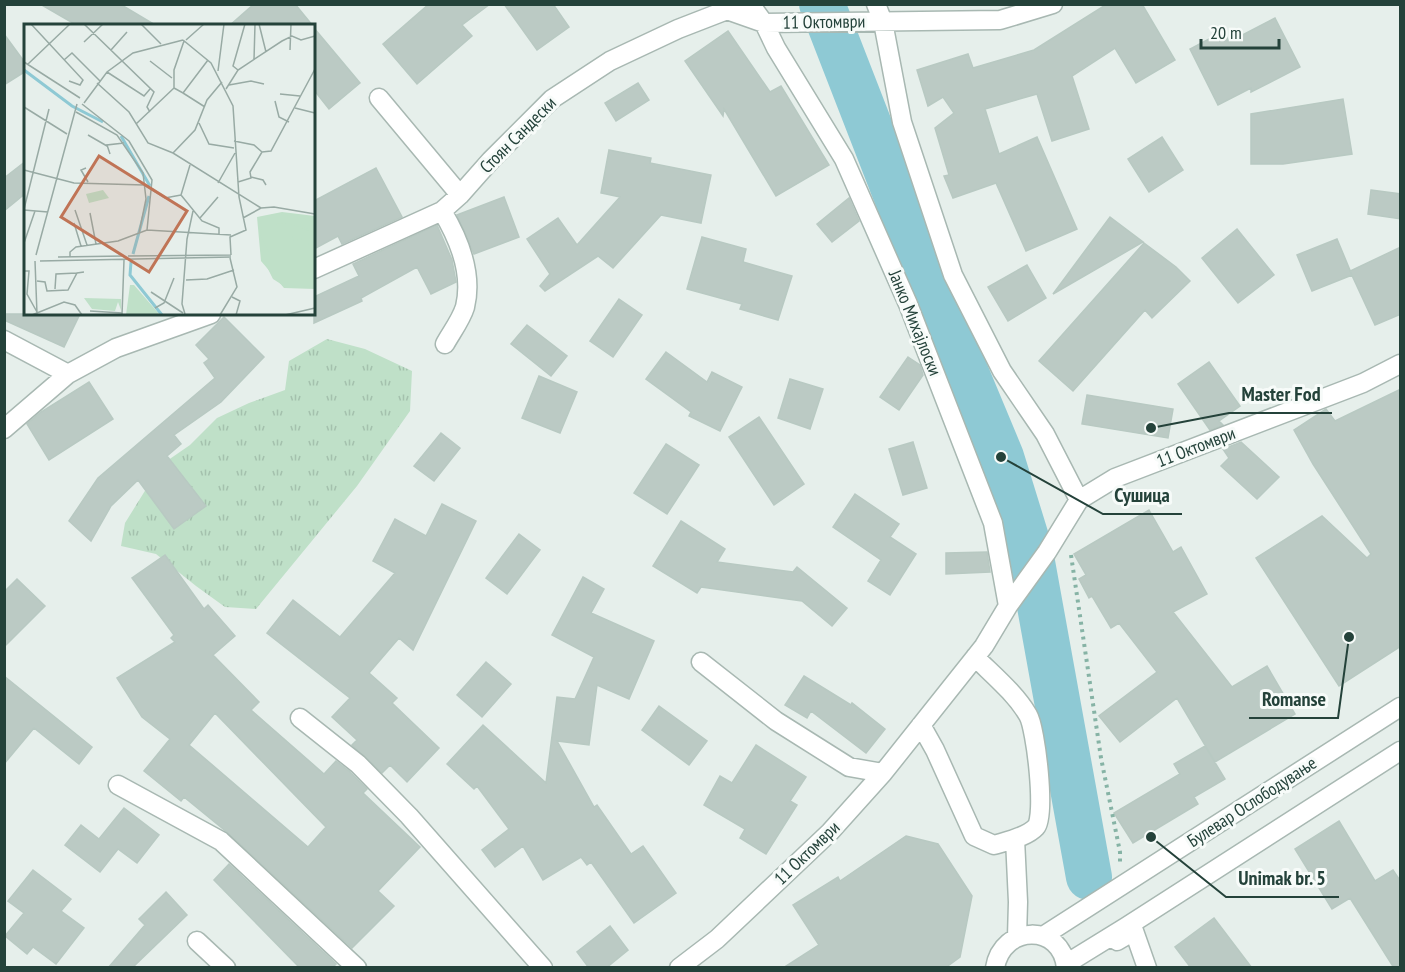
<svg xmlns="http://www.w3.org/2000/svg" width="1405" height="972" viewBox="0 0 1405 972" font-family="'PT Sans Narrow',sans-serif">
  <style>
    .grass { fill: url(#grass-tufts) }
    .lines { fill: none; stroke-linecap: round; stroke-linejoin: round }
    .river { stroke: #8ec9d4; stroke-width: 46 }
    .building { fill: #bbcac4; stroke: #b8c9c2; stroke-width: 1.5; fill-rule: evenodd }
    .street-casing { stroke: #a8b8b2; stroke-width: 21 }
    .path { stroke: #86b3a5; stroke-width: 4; stroke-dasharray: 3 4.5; stroke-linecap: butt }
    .street { stroke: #fff; stroke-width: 18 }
    .labels { text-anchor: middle; stroke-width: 6; stroke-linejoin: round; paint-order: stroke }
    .street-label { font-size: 18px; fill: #24423a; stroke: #f7fbf9 }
    .inset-river { fill: none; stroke: #8ec9d4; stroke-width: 3 }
    .inset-road { fill: none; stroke: #98aaa4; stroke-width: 1.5 }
    .view { fill: #c07456; fill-opacity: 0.15; stroke: #c07456; stroke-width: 3 }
    .inset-edge { fill: none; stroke: #24423a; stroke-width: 3 }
    .leader { fill: none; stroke: #24423a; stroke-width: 2 }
    .callout-dot { fill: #24423a; stroke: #f7fbf9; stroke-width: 2 }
    .callout-label { font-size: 20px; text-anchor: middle; font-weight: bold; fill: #24423a; stroke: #f7fbf9; stroke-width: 6; stroke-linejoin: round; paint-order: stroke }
  </style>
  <defs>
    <pattern id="grass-tufts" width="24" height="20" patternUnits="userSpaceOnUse" patternTransform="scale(1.5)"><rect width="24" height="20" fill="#bfe0c8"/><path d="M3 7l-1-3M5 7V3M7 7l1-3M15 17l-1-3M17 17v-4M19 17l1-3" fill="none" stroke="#a4c1ad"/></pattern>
  </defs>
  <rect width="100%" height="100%" fill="#e6efeb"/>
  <!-- grass -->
  <path class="grass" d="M327,339L365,349L412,371L410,411L357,486L256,609L225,607L196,586L156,554L121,546L125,523L161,465L190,445L217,418L249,403L285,390L289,361Z"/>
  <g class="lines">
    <!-- river -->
    <path class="river" d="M822,4L956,349L1001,457L1030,551L1089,877"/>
  </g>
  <!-- building -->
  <path class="building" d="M40,4H120L157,26H78Z
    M254,4H295L313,26H229Z
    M429,4H490L462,25L472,36L417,84L383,44Z
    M504,4H553L569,27L537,50Z
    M1107,4H1142L1175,60L1136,83L1115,48L1072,76L1089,129L1052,141L1037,94L985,109L999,154L1037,137L1077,229L1026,251L996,183L953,198L944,176L949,175L935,128L954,113L943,97L928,106L917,70L968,54L973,68L1034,50Z
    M1275,18L1300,67L1251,92V88L1218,105L1190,49L1224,31L1229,42Z
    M314,28L360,83L329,109L314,90Z
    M728,31L770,92L781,86L829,165L776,196L724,109L723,116L685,61Z
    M4,34L26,64V71L4,85Z
    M638,83L649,100L616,121L605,103Z
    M1343,99L1352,154L1283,164H1251V114Z
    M1162,137L1183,170L1149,192L1128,159Z
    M609,150L651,158L650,163L711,175L701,223L661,215L613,268L598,256L545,291L540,286L550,274L527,239L558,218L577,245L620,197L601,193Z
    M26,161V193L4,211V178Z
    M376,168L402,217L342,244L338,236L314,249V201Z
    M1371,190L1401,194V219L1368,214Z
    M504,197L519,237L474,254L457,215Z
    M849,198L859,221L832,242L817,224Z
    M1110,217L1143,242L1053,294Z
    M437,225L452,260L456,282L431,294L417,267L361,298L362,301L314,323V297L359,276L353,264Z
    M1237,229L1274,275L1238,303L1202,258Z
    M702,237L746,249L743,262L792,276L778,320L740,309L742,304L687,289Z
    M1337,239L1352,275L1312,291L1297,255Z
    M1144,243L1176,267L1190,281L1152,318L1145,310L1073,391L1039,361Z
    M1401,247V314L1375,325L1350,271Z
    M1027,265L1046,298L1008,321L988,287Z
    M619,299L642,315L613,357L590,341Z
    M4,314H80L64,347L4,320Z
    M224,317L264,357L221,402L174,435L181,444L167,456L206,506L174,529L138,480L111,506L91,541L69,521L98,478L215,378L204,363L209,359L196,345Z
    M527,325L567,356L551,376L511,344Z
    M666,352L707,382L712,372L742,387L720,431L689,416L691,412L646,379Z
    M908,357L920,365L923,375L899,410L880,397Z
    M1209,362L1240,406L1219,421L1223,425L1210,430L1178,384Z
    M539,376L577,392L560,433L522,418Z
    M790,379L823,389L810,429L778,418Z
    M89,382L113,419L49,460L27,424L41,412Z
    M1401,389V646L1339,686L1256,558L1322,516L1367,558L1371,554L1313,464L1294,430L1326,409L1335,421Z
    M1087,395L1173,409L1168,438L1082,424Z
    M759,417L804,484L774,505L729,437Z
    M441,433L460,448L434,481L414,466Z
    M913,442L927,488L903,495L889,449Z
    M1241,442L1279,477L1257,499L1221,466L1229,458L1223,449Z
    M666,444L699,465L667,514L634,493Z
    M855,494L899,524L890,537L916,554L890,595L868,581L881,560L833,527Z
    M442,504L476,521L413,650L399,638L369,673L397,698L392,703L439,748L407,782L390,765L382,773L352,745L357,740L332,717L350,698L267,633L293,600L340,637L395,573L373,561L395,519L426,536Z
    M1149,510L1173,552L1181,547L1207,594L1173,612L1232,687L1267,666L1295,714L1215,762L1177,698L1120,742L1099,716L1157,672L1119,623L1111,628L1092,596L1089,598L1079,579L1086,575L1074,554Z
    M681,521L725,549L717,562L793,572L797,567L847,608L832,626L802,601L701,587L697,593L653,566Z
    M519,534L540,550L507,594L486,578Z
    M987,552L990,572L946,574V553Z
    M165,555L204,609L208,605L235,636L213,655L259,702L251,710L324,774L336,761L350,772L367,789L363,793L420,847L378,891L394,906L352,948L228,833L184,797L181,801L144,771L170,739L142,717L117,678L175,642L171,638L174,635L132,578ZM215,713L326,827L308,847L189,745Z
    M583,577L604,589L591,613L654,641L629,699L597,685L589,745L557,741L594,807L597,805L631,854L643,846L676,893L634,923L591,862L587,865L581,857L543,880L523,846L495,867L482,850L509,829L477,786L474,789L447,764L483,725L546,783L557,697L575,699L594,657L552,635Z
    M17,579L45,606L4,647V592Z
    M486,662L511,684L482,717L457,695Z
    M4,676L92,747L79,764L34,728L4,764Z
    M804,676L851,705L852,703L885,729L866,753L811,711L807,718L785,705Z
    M659,706L707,741L689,765L642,730Z
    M756,745L806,777L790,801L797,805L766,854L740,838L745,829L704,805L720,776L732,783Z
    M1205,746L1225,779L1194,797L1198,804L1133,843L1114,813L1180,774L1174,764Z
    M124,808L159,835L137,863L118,849L100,872L65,845L81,825L99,839Z
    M1339,821L1375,881L1393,870L1401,882V968H1394L1350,898L1332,909L1295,849Z
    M906,836L938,844L972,896L960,957L945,968H783L819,945L793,905L838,877L840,881Z
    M229,864L336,964L332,968H300L214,880Z
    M33,870L71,899L61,911L84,928L56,964L33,947L27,954L5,936L24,913L8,901Z
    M166,892L187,915L132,968H108L145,925L139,919Z
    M1214,918L1252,968H1191L1175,947Z
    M610,926L628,950L606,968H589L577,952Z"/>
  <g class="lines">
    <defs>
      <path id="street" d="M750,4L764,23L776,48L844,159L908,304L993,523L1008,606
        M876,4L883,22L902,122L953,275L1002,371L1045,434L1079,500
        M379,98L460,195
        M442,211C459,239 473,274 465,307C461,320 451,333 445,344
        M314,269L442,211L460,195L491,160L552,99L610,61L678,29L727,10L764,23L1000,20L1053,4
        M4,340L68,374
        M4,429L68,374L116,348L211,314
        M701,662L776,721L849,767L883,773
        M300,718L358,764L409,816L543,968
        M921,725L935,750L974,836L994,845C1007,841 1027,837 1036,827C1046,817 1036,728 1028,715C1015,693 993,675 975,657
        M118,785L221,841L357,968
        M1015,839L1018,902L1017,937
        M1043,936L1400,707
        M197,941L226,968
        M1117,941L1134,931L1147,968
        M1066,964L1126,927L1400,751
        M679,968L717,939L830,832L883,773L984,646L1008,606L1047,552L1079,500L1115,478L1363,383L1400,364
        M995,968C1002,924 1062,923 1066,968"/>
    </defs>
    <!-- street casing -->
    <use href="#street" class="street-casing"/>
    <!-- path -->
    <path class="path" d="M1071,555L1101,758L1120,852V862"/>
    <!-- street -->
    <use href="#street" class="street"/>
  </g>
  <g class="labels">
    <!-- street labels -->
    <g class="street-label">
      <text transform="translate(824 22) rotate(-1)" y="6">11 Октомври</text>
      <text transform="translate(518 135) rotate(-45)" y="6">Стоян Сандески</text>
      <text transform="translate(915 323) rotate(68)" y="6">Јанко Михајлоски</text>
      <text transform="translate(1196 447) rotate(-21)" y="6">11 Октомври</text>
      <text transform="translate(1252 802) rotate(-33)" y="6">Булевар Ослободување</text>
      <text transform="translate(807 853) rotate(-44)" y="6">11 Октомври</text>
    </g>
  </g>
  <!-- overview -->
  <g transform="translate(24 24)">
    <rect width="291" height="291" fill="#e6efeb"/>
    <path d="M79,166L85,174L65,179L62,170ZM258,188L291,192V265L260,264L237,237L233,193ZM106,261H110L136,291H102Z" fill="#bfe0c8"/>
    <path d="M249,190L276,192L291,200V206L260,199L253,200L252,204L261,229L272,240H286L291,234V263L260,262L249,255L242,241L245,229L236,211L239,198ZM277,204L291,209V217L282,221L277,220L281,214L270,217L268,212Z" fill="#bfe0c8"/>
    <path d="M60,274L97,275V286L94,278L91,287L68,285Z" fill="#bfe0c8"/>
    <path class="inset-river" d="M0,46L48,82L79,98M97,112L126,162M109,230L125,172M107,238L106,251L138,291"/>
    <path class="inset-road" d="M7,0L59,56L56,61L45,57M60,0L130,68L123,83L126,88M117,0L137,20M235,0L242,28M159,16L187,39L209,82L215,173L222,206L206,213L207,231M162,16L180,0M60,18L79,0M87,26L103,8M266,26L267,0M40,36L48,29L76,57M230,36L231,0M126,37L148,54M0,38L56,74M4,40L46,0M214,46L209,42L221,0M194,47L200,0M83,48L120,72L126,65M73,59L105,88L124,119L149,129L237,184M205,61L227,57L240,60M150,64L159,69L184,36M202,65L214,46L258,17L268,12L277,16L291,12M159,69L181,83M256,70L276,72M251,77L255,93L265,98M60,79L83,48L109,29L159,16M58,80L105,117L128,156L123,206M0,83L43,110M271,84L291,89M52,88L93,111L119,149L122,175L115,209M175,99L185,120L210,124M112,100L150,64V46L160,17M64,111L83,122M210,117L230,121L238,128L247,127L291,45M149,129L171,106L183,76L198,58M86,130L83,121L100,119M62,144L57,146L64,158M0,146L50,159L120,161L141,174L157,171M227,153L239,156L242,161M214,158L227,154L226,148L238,128M194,159L211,129M157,171L178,197L195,204V211M157,171L166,141M0,185L25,85M0,186L24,188M51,186L63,221M66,189L72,220M176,194L194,173M219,194L237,184L250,183L291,190M50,199L57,222M0,219L11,187M12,231L53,80M104,232L207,231M34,233L100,232M46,233V228L52,223L94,217L123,206L207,211M11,237L13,290M16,237L207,233M0,247H5L3,270L13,288M162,256L183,255L210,246M13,257L21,258L23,267L44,266L53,249L60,248M31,265L32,250L53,249M127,268L159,289M208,273L216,277L212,291M131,284L140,279L150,254M66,287L98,289M161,290L158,280L163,215L169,187M8,291L40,278L51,281L58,291M98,291L100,236M196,291L213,263L206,234M261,291L291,284"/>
    <path class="view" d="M75,132L163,187L125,248L37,193Z"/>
    <rect width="291" height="291" class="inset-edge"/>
  </g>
  <!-- callouts -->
  <path class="leader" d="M1151 428L1229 413H1332M1001 457L1103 514H1182M1349 637L1338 718H1249M1151 837L1226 897H1339"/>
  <g class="callout-dot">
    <circle cx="1151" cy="428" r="6"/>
    <circle cx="1001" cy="457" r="6"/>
    <circle cx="1349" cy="637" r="6"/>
    <circle cx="1151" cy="837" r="6"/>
  </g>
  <g class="callout-label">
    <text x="1281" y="401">Master Fod</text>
    <text x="1142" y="502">Сушица</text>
    <text x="1294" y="706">Romanse</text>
    <text x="1282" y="885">Unimak br. 5</text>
  </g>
  <!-- border -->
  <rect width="1405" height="972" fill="none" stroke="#24423a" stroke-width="12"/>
  <!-- scale -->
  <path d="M1201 39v9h78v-9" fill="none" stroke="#24423a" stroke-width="3"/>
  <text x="1210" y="39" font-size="18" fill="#24423a" stroke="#f7fbf9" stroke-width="4.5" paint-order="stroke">20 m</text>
</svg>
